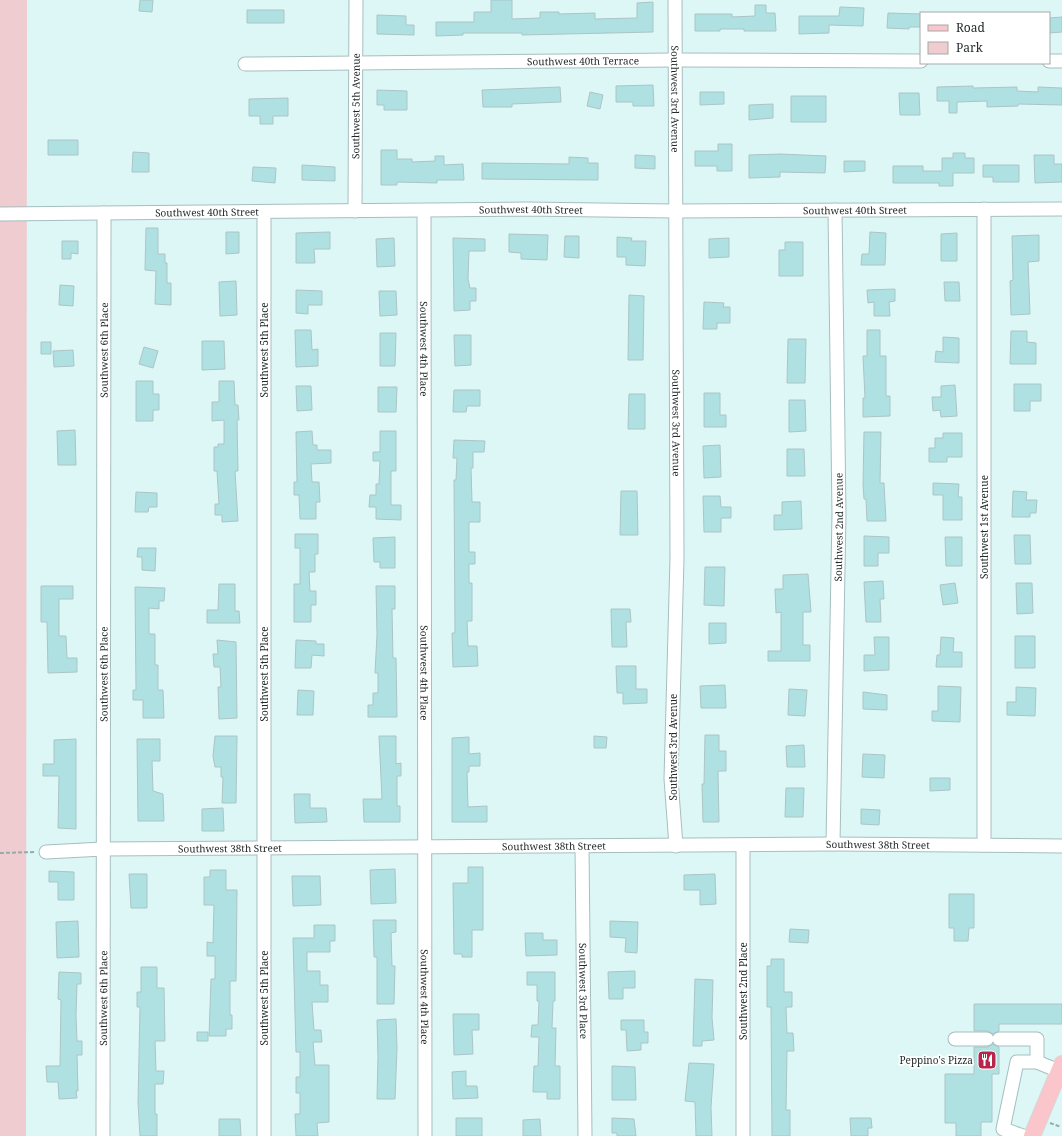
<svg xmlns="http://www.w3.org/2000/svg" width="1062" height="1136" viewBox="0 0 1062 1136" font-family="'Noto Serif',serif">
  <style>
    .green { fill: #efcccf }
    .building { fill: #afe1e2; stroke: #acc4c5 }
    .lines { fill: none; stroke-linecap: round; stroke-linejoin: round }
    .minor-casing { stroke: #a6bebf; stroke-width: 15 }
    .major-casing { stroke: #d6d8d8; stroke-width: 18 }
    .path { stroke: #96aaaa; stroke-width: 2; stroke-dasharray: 4 2; stroke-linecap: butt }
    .minor { stroke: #fff; stroke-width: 13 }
    .major { stroke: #fac5cb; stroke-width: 16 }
    .labels { text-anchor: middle; stroke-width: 3.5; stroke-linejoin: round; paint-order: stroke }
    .street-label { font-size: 10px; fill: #1e2727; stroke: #fff }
    .poi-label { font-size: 10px; fill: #1e2727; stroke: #fff; text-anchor: end }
  </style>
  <rect width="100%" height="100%" fill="#ddf7f7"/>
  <!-- green -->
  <path class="green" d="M0,0H27L26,1136H0Z"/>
  <!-- building -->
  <path class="building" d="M140,0H153L152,12L139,11Z
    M491,0H512V19L540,18V12H559V14L595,13V19L637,18V3L653,2V32L522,35V33H463V35L436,36V22H474V12H491Z
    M755,5H766V13H775L776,31H744V29H720V31H695V14H732V17L755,16Z
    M840,7L864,8L863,26L829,25V33L799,34V16H839Z
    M247,10H284V23H247Z
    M888,13L921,14V27H909V29L887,28Z
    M377,15L406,16V25H414V35L377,34Z
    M1062,17V32L1049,33V18Z
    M653,85L654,106H633V102H616V86Z
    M973,86V88L1017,87V91L1038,92V87L1062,88V105L1018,104V106L987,107V101L957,102V113H949V101H937V87Z
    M560,87L561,102L512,104V107H483L482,90Z
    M377,90L407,91V110H384V105H377Z
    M590,92L603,95L600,109L587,106Z
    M700,92H724V104L700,105Z
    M899,93H919L920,115H900Z
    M791,96H826V122H791Z
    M288,98V116H273V124H260V116H249V99Z
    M773,104V118L749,120V105Z
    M48,140H78V155H48Z
    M718,144H732V171H717V166H695V151H718Z
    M381,150H397V159H412V162L435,161V156H444V165L463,164L464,180H437V183L397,182V185H381Z
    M133,152L149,153V172H132Z
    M953,153H965V158H974V173H953V186H939V183H893V166H923V171H942V158H953Z
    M780,154L826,156L825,173L780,172V177L749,178V155Z
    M635,155L655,156V169L635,168Z
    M1034,155H1054V164H1062V182L1035,183Z
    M569,157L588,158V163H598V180L482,179V163L569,164Z
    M844,161H865V171L844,172Z
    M302,165L335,167V181L302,180Z
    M983,165H1019V182H993V177H983Z
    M253,167L276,168L275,183L252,181Z
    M146,228H158V254H165V263H167V283H171V305L155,304L156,271L145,270Z
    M226,232H239V253L226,254Z
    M330,232V249H314L315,263H296V233Z
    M870,232L886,233L885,265H861L862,254H869Z
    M957,233V261H941V234Z
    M509,234L548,235L547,260L521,259V253L509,252Z
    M1039,235V261L1028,262L1030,314L1011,315L1010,281L1013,280L1012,236Z
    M565,236H579V258L564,257Z
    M617,237L632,238L631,241H646L645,266L626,265V257H617Z
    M394,238L395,266L377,267L376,239Z
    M453,238L485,239V251H469L468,279L470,288H476V301H470V310L454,311Z
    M729,238V257L709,258V239Z
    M62,241H78V254L71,253V259H62Z
    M785,242H803V276H779V250H785Z
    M236,281L237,315L220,316L219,282Z
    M944,282H959L960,301H945Z
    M60,285L74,286L73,306L59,305Z
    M895,289V301L889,302L890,316H874V302L868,303L867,290Z
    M296,290L322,291V305H308V314L296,313Z
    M379,291H396L397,315L380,316Z
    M629,295L644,296L643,360H628Z
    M704,302L724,303L723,307H730V323H717V329H703Z
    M295,330H311L312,350L318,349V366L296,367Z
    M867,330H880V356H886V396H890V416L863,417V398H865L863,356H867Z
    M1011,331H1027V342L1036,343V364H1010Z
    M380,333H396L395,366H380Z
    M454,335H471V365L455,366Z
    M943,337L959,338V363L935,362L936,351L943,352Z
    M788,339H806L805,383H787Z
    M202,341H224L225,369L202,370Z
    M41,342H51V354H41Z
    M144,347L158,351L153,368L139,364Z
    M73,350L74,366L54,367L53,351Z
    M136,381H153V394H159V410H153V421H136Z
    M219,381H234L235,405H238L239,420H237L238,471H235L238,521L222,522V515H215V504H219L217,471H214V447H218V444H224V420L212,421V402H219Z
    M1014,384H1041V401H1030V411H1014Z
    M955,385L957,416L941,417L940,410L933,411L932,397H941V386Z
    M296,386H311L312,410L297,411Z
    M378,387H397L396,412H378Z
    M454,390H480V406H467L466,412H453Z
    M704,393H720V415H726V427H704Z
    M629,394H645V429H628Z
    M789,400H805L806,431L789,432Z
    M75,430L76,465H58L57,431Z
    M312,431L313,445H317V450H331V463L311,464L312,482H319L320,502H316V519H300L299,495H294V482H297L296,432Z
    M380,431H396V471H391V505H401V520L376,519V507H369L370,495H376V484H379L380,461H373V452H380Z
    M864,432H881L880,483H884L886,521H867L866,499H864L863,484Z
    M943,433H962V457H947V462H929V448H935V438H943Z
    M454,440L485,441L484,452H473V468H471L472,502H480V522H469V552H475V564H469V583H472V621H467L468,646H477L478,666L453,667L452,633H455L454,480H456L457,458H453Z
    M720,445L721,477L704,478L703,446Z
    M787,449H804L805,476H787Z
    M933,483L959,484L958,497H962V520H943V495H933Z
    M621,491H637L638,535H620Z
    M1013,491L1027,492L1026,500H1037L1036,513H1030V517H1012Z
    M136,492L157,493V507H149L148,512H135Z
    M703,496H720L721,507H731V518H721V532H704Z
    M801,501L802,529L774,530V515H782V502Z
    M295,534H318V554H315V572H309L310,591H316V605H311V622H294V584H300V548H295Z
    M1014,535H1030L1031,564H1015Z
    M864,536L889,537V553H878V566H864Z
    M395,537V568H380V562H374L373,538Z
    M945,537H962V566H946Z
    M138,548H156L155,571L142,570V557H137Z
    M705,567H725L724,606L704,605Z
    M808,574L811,612H803V645H810V661H768V651H781V612L776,613L775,589H783V575Z
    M883,581L884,599H880L881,622H866L864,582Z
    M955,583L958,603L943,605L940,585Z
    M1016,583H1032L1033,613L1017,614Z
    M219,584H235V611H239L240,623H207V610H218Z
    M41,586H73V599H59V636H66L67,658H77V672L48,673L47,622H41Z
    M376,586H395V609H392L393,658H396L397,717H368V705H373V693H378V673H375L377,635Z
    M135,587L165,588L164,601H159V609L149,608V634H155V665H158V690H163L164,718H143V700H133V690H136Z
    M611,609H630L631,622H626L627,647H612Z
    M709,623H726V643L709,644Z
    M1015,636H1035V668H1015Z
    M874,637H889V670L864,671V655H875Z
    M941,637L954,638L953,652H962V667H936L937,655H940Z
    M217,640L236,642L237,718L219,719L218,687H221L220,667H214L213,654H218Z
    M296,640L316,641V644H324V656L312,655L311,668H295Z
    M616,666H636V689H647V703L623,704V693H617Z
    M725,685L726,708H701L700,686Z
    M938,686L961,687L960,722L932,721V711H938Z
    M1016,687L1036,688L1035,716L1007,715V702H1016Z
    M789,689L807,690L805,716L788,715Z
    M298,690L314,691L313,715H297Z
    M863,692L887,695V710L863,709Z
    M705,735H719V751H726V771H718L719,822H703L702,784H704Z
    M215,736H237L236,803H222L223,777H221V767H215L213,756Z
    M379,736H396V764L401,763V776H397V806H400V822H364L363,799H382Z
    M594,736L607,737L606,748H594Z
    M469,737V754L480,753V766H469V772H467L468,807L487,806V822H452V738Z
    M76,739V829L58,828L59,776H43V764H54V740Z
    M137,739H160V761H152L153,791L163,794L164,821H138Z
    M804,745L805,767H787L786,746Z
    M863,754L885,755L884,778L862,777Z
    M930,778H950V790L930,791Z
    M786,788H804L803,817H785Z
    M294,794H310V808H326L327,822L295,823Z
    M223,808L224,831H202V809Z
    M861,809L880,810L879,825L861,824Z
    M468,867H483V930H472V957H462V954H454L453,883H468Z
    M395,869L396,903L371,904L370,870Z
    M210,870H226V890H237L236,981H230V1015H232V1029H226V1036H209L211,979H215V956H207V942L213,943L214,905H204V877H210Z
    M49,871L74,872V900H58V882H49Z
    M129,874H147V908H131Z
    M715,874L716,904L700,905V890H684V875Z
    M292,876H320L321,905L293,906Z
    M949,894H974V928H969L968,941H954V928H949Z
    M373,920H396V932L391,933L392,966H395L394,1004H377V957H374Z
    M78,921L79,957L57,958L56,922Z
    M610,921L638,922L637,953L625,952L626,938L610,937Z
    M314,925H335V941H330V952H307V971H320V985H328V1002H312L314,1030H321L322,1042H313L315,1065H329V1122L317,1123L318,1136H296L295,1114H300V1093H296V1077H300V1052H296L293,938H314Z
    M790,929L809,930L808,943L789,942Z
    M525,933H543V940H557V955L526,956Z
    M771,959H784V992H792V1007H786L787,1033H793L794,1051H787L786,1110H790V1136H772L771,1007H767V966H771Z
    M141,967H157V988H164L165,1041H155L156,1071H164L163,1084H155V1114H157V1136H140L138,1103L140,1007H137V992H141Z
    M635,971V988H623V999H609L608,972Z
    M59,972L81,973V984H77L76,1015L77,1041H82V1055H77L78,1091H76L77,1098L59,1099L58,1082H47L46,1066H60L61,1000L58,999Z
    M527,972H555V1001H553L552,1028H556L555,1066H560V1099H547V1092H533L534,1066H538L539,1037H531L532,1025H538L539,1001H537V985H527Z
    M695,979L713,980L712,1018L714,1040L702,1041V1046H693Z
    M974,1004H1062V1024H999V1031L993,1034L987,1031H974Z
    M453,1014H479V1030H472L473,1054L454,1055Z
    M396,1019L397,1048L395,1099H377L378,1057L377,1020Z
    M621,1020H644V1032H648V1043H641V1050L627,1051L626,1030H621Z
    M197,1032H208V1041H197Z
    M993,1044L999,1047V1074H992V1122H981V1136H956V1123H945V1074H974V1047H987Z
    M689,1063L714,1064L711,1107L712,1136H696L695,1102L685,1101Z
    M612,1066L635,1067L636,1100H612Z
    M466,1071V1086H477L478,1098L453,1099L452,1072Z
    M456,1118H482V1136H456Z
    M612,1118L634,1119L636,1136H617V1133H612Z
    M850,1118H871L872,1128H868V1136H851Z
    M219,1119H240L241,1136H219Z
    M540,1119L541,1136H523V1120Z"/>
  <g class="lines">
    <defs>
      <g id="minor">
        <path id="s1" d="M675,0L677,558L671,779L676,846"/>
        <path d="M1049,61H1062"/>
        <path id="s2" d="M245,64L675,60L921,61"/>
        <path id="s3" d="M355,211L356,0"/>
        <path id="s4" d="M424,211L425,1136"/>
        <path id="s5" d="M0,214L526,209L674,211L1062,209"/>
        <path id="s6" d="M833,844L839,514L835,210"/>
        <path d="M984,845V209"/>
        <path id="s7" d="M582,846L585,1136"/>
        <path id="s8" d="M46,852L103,849L833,844L1062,846"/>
        <path d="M955,1039H987"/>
        <path d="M999,1039H1037V1062"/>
        <path id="s9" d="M103,1136L104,213"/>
        <path d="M264,1136V212"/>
        <path d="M743,1136V846"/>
        <path d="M1023,1136L1003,1129L1017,1062H1037L1059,1071"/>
      </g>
      <path id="major" d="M1032,1136L1062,1064"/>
    </defs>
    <!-- minor casing -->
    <use href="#minor" class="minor-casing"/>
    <!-- major casing -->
    <use href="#major" class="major-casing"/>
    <!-- path -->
    <path class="path" d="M0,853L35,852
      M1050,1123L1061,1127"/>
    <!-- minor -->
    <use href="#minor" class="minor"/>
    <!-- major -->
    <use href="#major" class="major"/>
  </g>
  <!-- icons -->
  <defs>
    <symbol id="restaurant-square" viewBox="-11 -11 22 22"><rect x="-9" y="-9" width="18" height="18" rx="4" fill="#b7264a" stroke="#fff"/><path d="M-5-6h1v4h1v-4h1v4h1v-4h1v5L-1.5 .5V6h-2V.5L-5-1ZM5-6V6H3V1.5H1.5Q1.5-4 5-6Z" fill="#fff"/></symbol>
  </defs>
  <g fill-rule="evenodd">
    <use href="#restaurant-square" x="976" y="1049" width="22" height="22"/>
  </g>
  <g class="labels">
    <!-- street labels -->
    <g class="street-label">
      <text dy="4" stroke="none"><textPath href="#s2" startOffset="338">Southwest 40th Terrace</textPath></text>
      <text dy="4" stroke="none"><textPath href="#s1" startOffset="99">Southwest 3rd Avenue</textPath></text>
      <text dy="4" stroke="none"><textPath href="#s3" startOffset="105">Southwest 5th Avenue</textPath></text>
      <text dy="4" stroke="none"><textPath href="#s5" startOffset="531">Southwest 40th Street</textPath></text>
      <text dy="4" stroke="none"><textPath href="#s5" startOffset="855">Southwest 40th Street</textPath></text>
      <text dy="4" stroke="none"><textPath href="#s5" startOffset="207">Southwest 40th Street</textPath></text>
      <text dy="4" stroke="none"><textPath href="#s4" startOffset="138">Southwest 4th Place</textPath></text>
      <text dy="4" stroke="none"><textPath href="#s9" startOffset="786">Southwest 6th Place</textPath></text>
      <text transform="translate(264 350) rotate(-90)" y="4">Southwest 5th Place</text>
      <text dy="4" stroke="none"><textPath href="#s1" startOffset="423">Southwest 3rd Avenue</textPath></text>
      <text dy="4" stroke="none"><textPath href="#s6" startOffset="317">Southwest 2nd Avenue</textPath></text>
      <text transform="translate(984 527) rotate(-90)" y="4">Southwest 1st Avenue</text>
      <text dy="4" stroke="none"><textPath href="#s4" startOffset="462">Southwest 4th Place</textPath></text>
      <text dy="4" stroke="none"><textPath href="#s9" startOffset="462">Southwest 6th Place</textPath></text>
      <text transform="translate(264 674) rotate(-90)" y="4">Southwest 5th Place</text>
      <text transform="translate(673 747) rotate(-90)" y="4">Southwest 3rd Avenue</text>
      <text dy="4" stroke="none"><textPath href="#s8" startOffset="832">Southwest 38th Street</textPath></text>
      <text dy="4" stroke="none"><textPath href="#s8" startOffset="508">Southwest 38th Street</textPath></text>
      <text dy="4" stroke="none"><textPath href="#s8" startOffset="184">Southwest 38th Street</textPath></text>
      <text dy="4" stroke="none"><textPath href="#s7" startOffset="145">Southwest 3rd Place</textPath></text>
      <text transform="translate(743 991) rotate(-90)" y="4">Southwest 2nd Place</text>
      <text dy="4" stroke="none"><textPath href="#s4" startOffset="786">Southwest 4th Place</textPath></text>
      <text dy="4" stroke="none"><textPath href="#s9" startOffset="138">Southwest 6th Place</textPath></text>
      <text transform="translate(264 998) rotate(-90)" y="4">Southwest 5th Place</text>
    </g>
    <!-- poi labels -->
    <g class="poi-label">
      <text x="973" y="1064">Peppino's Pizza</text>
    </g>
  </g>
  <!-- legend -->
  <rect x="920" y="12" width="130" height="52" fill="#ffffff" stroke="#a5a9a9"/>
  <rect x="928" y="25" width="20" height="6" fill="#fac5cb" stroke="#a5a9a9"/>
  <text x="956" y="32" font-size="12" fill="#1e2727">Road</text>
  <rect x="928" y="42" width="20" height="12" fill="#efcccf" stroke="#a5a9a9"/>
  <text x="956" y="52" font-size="12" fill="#1e2727">Park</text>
</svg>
